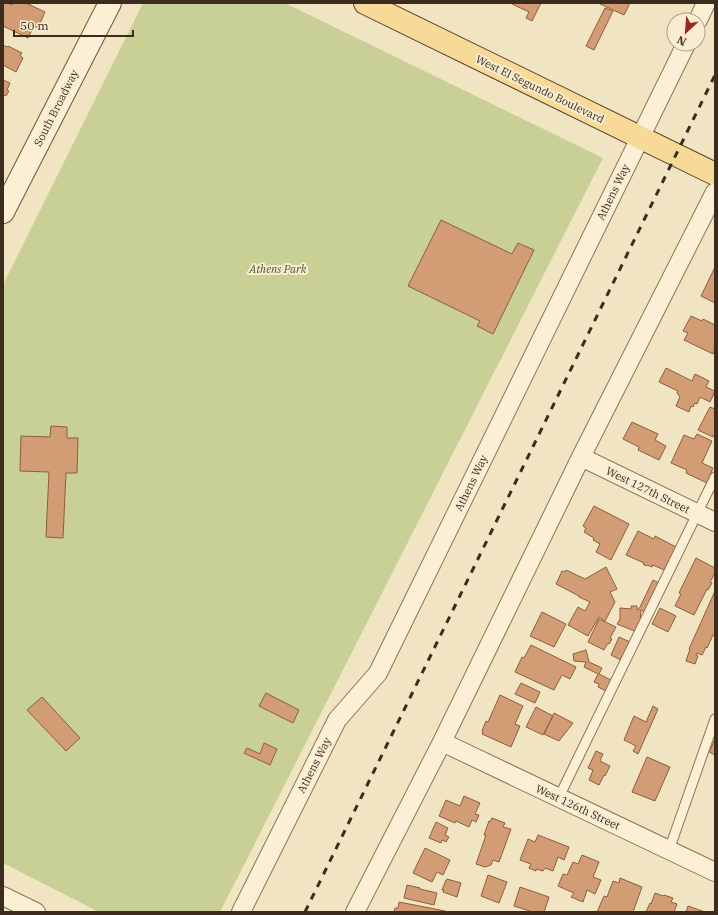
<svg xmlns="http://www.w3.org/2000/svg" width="718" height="915" viewBox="0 0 718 915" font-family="'IBM Plex Serif',serif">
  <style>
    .green { fill: #c9d095 }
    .building { fill: #d29d75; stroke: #8d5d3c }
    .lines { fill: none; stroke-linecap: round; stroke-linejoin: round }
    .lane-casing { stroke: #8c7458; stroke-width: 11 }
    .street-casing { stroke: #8c7458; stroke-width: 20 }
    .secondary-casing { stroke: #6e553b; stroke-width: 24 }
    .primary-casing { stroke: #5a422c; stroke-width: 24 }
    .lane { stroke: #fbf0d6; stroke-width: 9 }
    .street { stroke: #fbf0d6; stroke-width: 18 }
    .secondary { stroke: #fbf0d6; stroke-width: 22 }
    .primary { stroke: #f7da97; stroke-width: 22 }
    .rail { stroke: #3b2c1d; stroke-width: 3; stroke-dasharray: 7 7; stroke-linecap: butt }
    .labels { text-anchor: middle; stroke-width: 4; stroke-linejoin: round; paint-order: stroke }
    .street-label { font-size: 11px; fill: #3b2c1d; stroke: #f8edd2 }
    .park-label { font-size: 11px; font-style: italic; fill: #4b5922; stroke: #f8edd2 }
  </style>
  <rect width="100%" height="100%" fill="#f1e4c2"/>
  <!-- green -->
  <path class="green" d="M143,3H285L603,158L220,912H99L3,863V285Z"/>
  <!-- building -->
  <path class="building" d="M3,3H8L12,5L13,3H26L45,12L38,28L34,26L28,38L3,26Z
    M510,3H541L532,21L526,18L529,12Z
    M598,3H630L624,15Z
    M605,8L613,11L594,50L586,46Z
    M3,45L7,47L8,46L22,53L20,56L23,58L16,72L3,65Z
    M3,80L10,83L7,90L9,91L6,96L4,95L3,97Z
    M441,220L512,254L518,243L534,250L493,334L477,326L480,321L408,286Z
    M715,267V303L701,296Z
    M691,316L702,321L703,319L715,325V349L713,354L684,340L688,333L683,331Z
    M666,368L692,381L695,374L709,381L706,387L715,391L710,402L700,397L697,404L695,403L693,407L691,406L689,412L676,406L680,397L677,393L678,391L659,382Z
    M710,407L715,409V433L713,437L698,430Z
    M632,422L658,434L655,440L666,446L659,460L638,450L639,447L623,439Z
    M51,426L67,427V438H78L77,473H66L63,538L46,537L49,472L20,471L21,436L50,437Z
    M697,434L712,441L702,463L713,468L707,483L686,473L687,470L671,463L684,435L694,439Z
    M594,506L629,524L611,560L596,552L600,544L593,540L594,538L584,532L586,528L583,526Z
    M638,531L654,539L655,536L676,547L664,570L653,565L652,567L647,565L646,566L643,564L644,563L626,555Z
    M696,558L715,568V573L710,582L712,583L708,590L707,589L694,615L675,606L681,594L679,593Z
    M606,567L617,589L610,592L615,602L605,621L599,617L588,636L568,625L578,607L585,611L590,602L579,597V596L556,584L562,571L565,572L566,570L585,579Z
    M653,580L661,584L647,613L641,610L640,623H638L637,632L617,624L620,619V608L631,609V606H637V610L639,609Z
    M715,591V635H713L707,648L706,647L702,655L697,653L696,655L698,656L695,664L686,661L690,649H689Z
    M660,608L676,616L668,632L652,624Z
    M542,612L566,624L554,647L530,636Z
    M599,619L616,627L610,638L612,639L609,644L608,643L604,650L588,642Z
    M619,637L630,642L621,660L611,655Z
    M531,645L576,667L570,679L562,675L554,690L515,672L522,657L524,658Z
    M586,650L589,662L602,668L599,674L611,680L606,691L598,687L599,684L594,682L598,674L584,667L586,662L574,661L573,654Z
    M521,683L540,692L535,703L515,694Z
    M266,693L299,710L293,723L259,706Z
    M500,695L523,706L515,724L520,726L511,747L482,734L483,732L482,731L486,721L488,722Z
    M42,697L80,738L66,751L27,710Z
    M653,706L658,709L638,754L633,751L636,746L624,740L634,716L646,722Z
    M536,707L553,716L543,735L526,727Z
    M554,713L573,723L559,741L544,734Z
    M715,739V755L709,752Z
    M264,743L277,749L270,765L244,753L247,748L260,754Z
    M596,751L603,754L600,761L610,766L605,776L604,775L599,785L589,780L593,770L588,768Z
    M647,757L670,767L655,801L632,792Z
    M464,796L480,803L475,814L479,815L476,822L472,820L469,827L456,821L455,823L439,816L446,800L460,806Z
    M492,818L505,823L503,827L511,829L499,862L493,860L491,865L485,867L476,864L486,835H484L489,821L490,822Z
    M436,822L448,828L445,835L449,837L446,842L442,840L441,843L429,838Z
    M538,835L569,847L564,860L558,857L553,871L545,868L543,871L536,869V871L529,868L531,864L520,860L528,839L535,842Z
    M425,848L450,860L443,875L437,872L432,882L413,873Z
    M582,855L599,862L593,877L601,880L595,894L587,890L583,902L571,897L574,893L558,886L563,874L567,875L573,862L578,864Z
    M488,875L507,882L499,903L481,896Z
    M620,878L642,887L633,912H597L604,896L607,897L613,881L619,883Z
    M447,879L461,883L457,897L443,892L444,890H442L446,880H447Z
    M407,885L420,888V889L437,893L434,905L404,898Z
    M520,887L549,897L544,912H533L514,906Z
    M655,893L663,896L664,895L673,898L671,902L677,904L674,912H646L650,903L651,904Z
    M399,902L445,911V912H394L395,908H398Z
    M688,906L705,912H686Z"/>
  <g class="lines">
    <defs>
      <path id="lane" d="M559,797L715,477
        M669,850L715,719"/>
      <path id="street" d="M698,20L706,3
        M581,457L715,522
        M442,742L715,872
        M3,896L36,912
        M241,912L337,720L378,673L686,44
        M355,912L442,742L581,457L715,192"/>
      <path id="secondary" d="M3,212L110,3"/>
      <path id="primary" d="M365,3L715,174"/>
    </defs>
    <!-- lane casing -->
    <use href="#lane" class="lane-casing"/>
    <!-- street casing -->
    <use href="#street" class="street-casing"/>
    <!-- secondary casing -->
    <use href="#secondary" class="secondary-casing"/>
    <!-- primary casing -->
    <use href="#primary" class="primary-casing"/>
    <!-- lane -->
    <use href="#lane" class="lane"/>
    <!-- street -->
    <use href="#street" class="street"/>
    <!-- secondary -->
    <use href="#secondary" class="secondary"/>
    <!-- primary -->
    <use href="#primary" class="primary"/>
    <!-- rail -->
    <path class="rail" d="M305,912L715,75"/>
  </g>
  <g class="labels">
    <!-- street labels -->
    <g class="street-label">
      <text transform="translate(540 89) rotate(26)" y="4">West El Segundo Boulevard</text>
      <text transform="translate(56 108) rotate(-63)" y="4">South Broadway</text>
      <text transform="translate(613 192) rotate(-64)" y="4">Athens Way</text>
      <text transform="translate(471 483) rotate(-64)" y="4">Athens Way</text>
      <text transform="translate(648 490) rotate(26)" y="4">West 127th Street</text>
      <text transform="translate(314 765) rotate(-63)" y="4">Athens Way</text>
      <text transform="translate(578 807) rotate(25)" y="4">West 126th Street</text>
    </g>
    <!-- park labels -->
    <g class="park-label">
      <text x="278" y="273">Athens Park</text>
    </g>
  </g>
  <!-- border -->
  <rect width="718" height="915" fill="none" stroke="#3b2c1d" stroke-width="8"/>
  <!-- north arrow -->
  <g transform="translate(686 32) rotate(206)"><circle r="19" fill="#f8edd2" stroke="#aca08a"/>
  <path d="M0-3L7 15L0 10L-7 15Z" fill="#a02423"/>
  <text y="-6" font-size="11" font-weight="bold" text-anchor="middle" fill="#3b2c1d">N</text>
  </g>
  <!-- scale -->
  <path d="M14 30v6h119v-6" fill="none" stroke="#3b2c1d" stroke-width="2"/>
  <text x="20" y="30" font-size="12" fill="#3b2c1d" stroke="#f8edd2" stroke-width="3" paint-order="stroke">50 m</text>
</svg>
